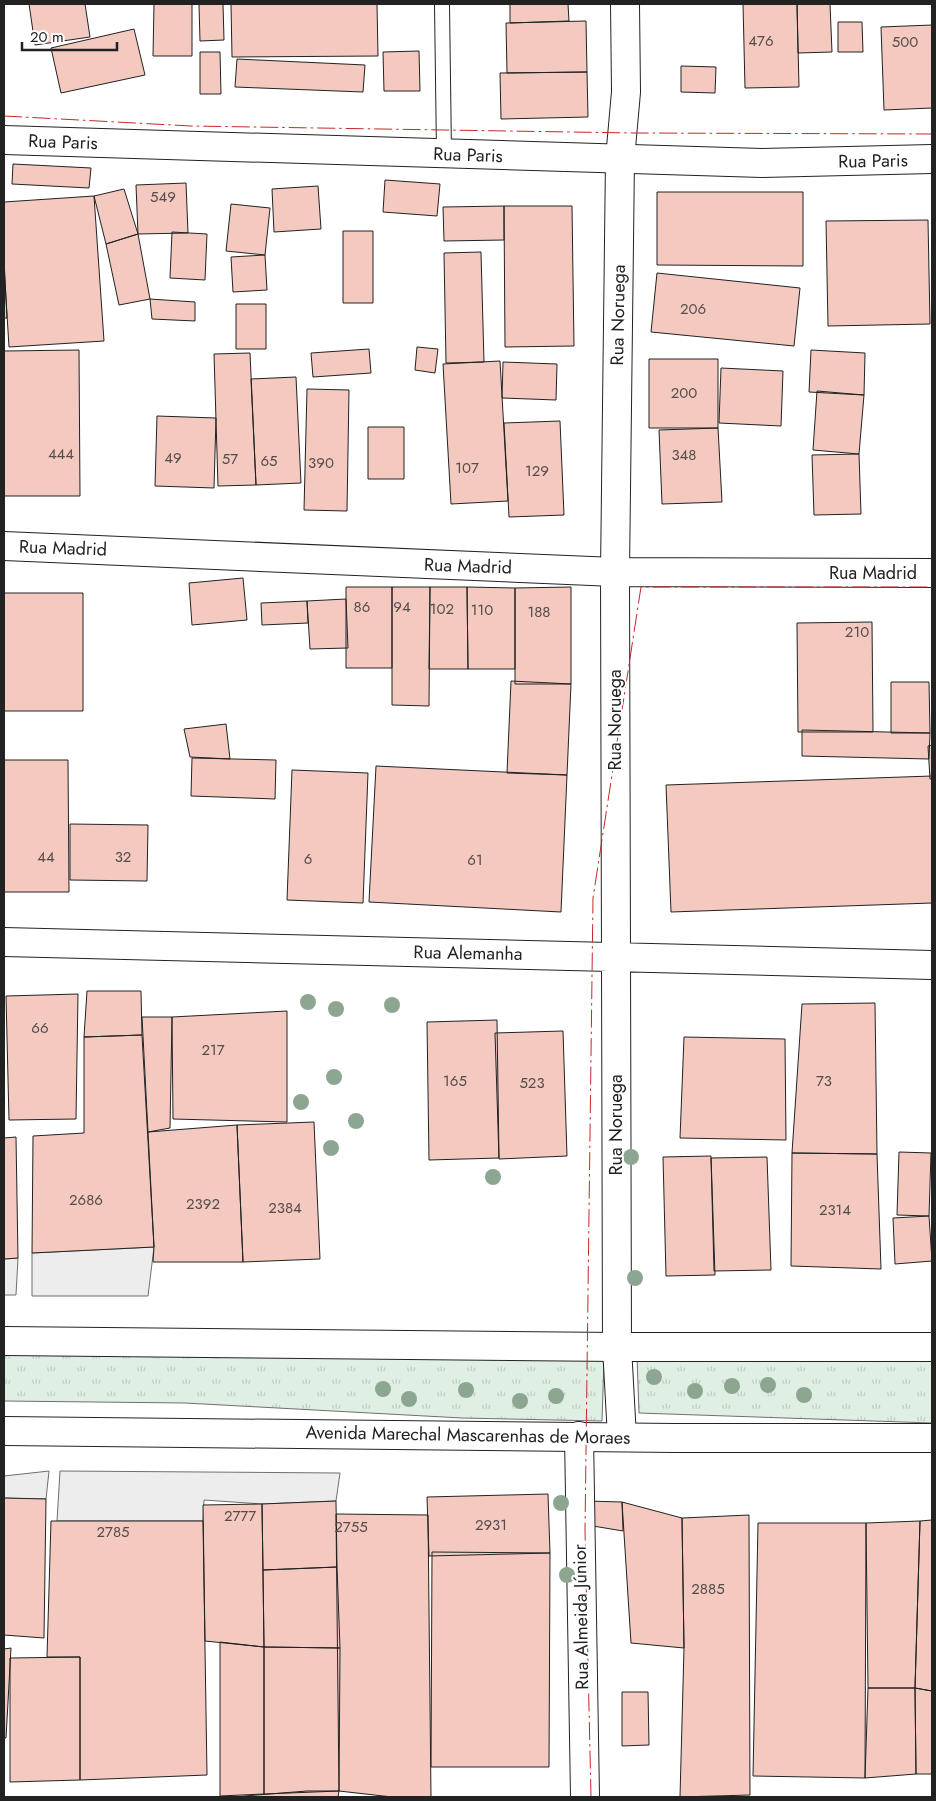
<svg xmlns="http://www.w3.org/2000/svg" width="936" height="1801" viewBox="0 0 936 1801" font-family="Jost,sans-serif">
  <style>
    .grass { fill: url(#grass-tufts); stroke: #6f6f6f }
    .parking { fill: #ededed; stroke: #6f6f6f }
    .building { fill: #f3c9c0; stroke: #222 }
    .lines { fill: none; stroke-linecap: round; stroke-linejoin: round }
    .lane-casing { stroke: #222; stroke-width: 16 }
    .street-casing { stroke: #222; stroke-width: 30 }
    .secondary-casing { stroke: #222; stroke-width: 30 }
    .highway-casing { stroke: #222; stroke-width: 30 }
    .lane { stroke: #fff; stroke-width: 14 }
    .street { stroke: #fff; stroke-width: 28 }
    .secondary { stroke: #fff; stroke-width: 28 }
    .highway { stroke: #fff; stroke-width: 28 }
    .power { stroke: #c62828; stroke-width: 1; stroke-dasharray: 18 4 2.5 4; stroke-linecap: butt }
    .tree { fill: #8da692 }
    .labels { text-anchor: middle; stroke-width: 4; stroke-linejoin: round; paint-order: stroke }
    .number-label { font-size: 15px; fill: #564c4a }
    .street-label { font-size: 18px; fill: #222; stroke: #fff }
  </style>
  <defs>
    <pattern id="grass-tufts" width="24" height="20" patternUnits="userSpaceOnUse" patternTransform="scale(1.25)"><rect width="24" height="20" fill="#e0efe3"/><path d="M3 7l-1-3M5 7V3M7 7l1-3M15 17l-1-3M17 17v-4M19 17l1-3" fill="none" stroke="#c0cdc2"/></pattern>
  </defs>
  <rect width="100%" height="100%" fill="#fff"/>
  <!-- grass -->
  <path class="grass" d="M195,1353L604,1359L602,1421L462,1418L185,1403L4,1401V1355Z
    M637,1356L932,1359V1423L639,1413Z"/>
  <!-- parking -->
  <path class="parking" d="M154,1247L148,1296H32V1253Z
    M18,1258L16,1295H4V1259Z
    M49,1471L46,1499L4,1498V1476Z
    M60,1471L204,1472L340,1473L336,1501L262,1504L204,1500L203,1521H57Z"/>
  <!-- building -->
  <path class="building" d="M29,4H85L90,37L35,45Z
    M154,4H192V56H153Z
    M199,4H223L224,40L200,41Z
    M231,4H377L378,56L232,57Z
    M510,4H568L569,21L510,23Z
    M743,4H797L799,87L745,88Z
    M797,4H830L832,52L798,53Z
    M586,21L587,72L507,73L506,23Z
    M838,22H862L863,52H838Z
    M932,25V108L884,110L881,27Z
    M134,29L145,75L61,93L51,48Z
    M419,51L420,91H384L383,52Z
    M200,52H220L221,94H200Z
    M237,59L365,65L363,92L235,87Z
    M681,66L716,67L715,93L681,92Z
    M587,72L588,117L501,119L500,73Z
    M13,164L91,168L89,188L12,184Z
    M385,180L440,184L437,216L383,212Z
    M186,183L188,233L138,234L136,185Z
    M318,186L321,229L274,232L272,189Z
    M124,189L138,234L106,244L94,196Z
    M657,192H803V266L657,265Z
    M94,196L104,341L9,347L4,266V202Z
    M231,204L270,208L265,255L226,251Z
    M504,206V240L444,241L443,207Z
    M504,206H572L574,346L505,347Z
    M928,220L930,324L828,326L826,221Z
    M343,231H373V303H343Z
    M172,232L207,234L205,280L170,278Z
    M138,234L150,299L119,305L106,244Z
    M481,252L484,362L446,363L444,253Z
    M265,255L267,290L233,292L231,257Z
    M4,260L7,318H4Z
    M657,273L800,288L794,346L651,332Z
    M150,299L195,302V321L152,319Z
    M236,304H266V349H236Z
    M417,347L438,349L435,373L415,370Z
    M369,349L371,373L313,377L311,353Z
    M79,350L80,496H4V351Z
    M811,350L865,353L864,395L809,392Z
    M250,353L256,485L218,486L214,354Z
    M649,359H718V428H649Z
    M500,361L508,501L451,504L443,364Z
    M503,362L557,364L556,400L502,398Z
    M721,368L783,371L781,426L719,423Z
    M296,377L301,483L256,485L251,379Z
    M307,389L349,390L347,511L304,510Z
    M817,391L864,395L859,454L813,450Z
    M157,416L216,418L214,488L155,486Z
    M560,421L564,515L509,517L504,423Z
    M368,427H404V479H368Z
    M718,428L722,502L662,504L659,430Z
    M859,454L861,514L814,515L812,455Z
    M243,578L247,620L192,625L189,583Z
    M346,587H392V668H346Z
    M392,587H430L429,706L392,705Z
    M430,587H467L468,669H429Z
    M467,587L515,588V669H468Z
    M571,587V684H515V588Z
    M4,593H83V711H4Z
    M346,599L348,648L310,649L307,601Z
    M307,601L308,623L262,625L261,603Z
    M872,622L873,732H798L797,623Z
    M511,681L571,684L567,775L507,773Z
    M891,682H929L930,733H891Z
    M226,724L230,759L190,757L184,729Z
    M802,730L930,733L929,759L802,756Z
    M932,745V779H930L928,746Z
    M192,758L276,760L275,799L191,796Z
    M4,760H68L69,892H4Z
    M376,766L567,775L561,912L369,902Z
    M292,770L368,773L363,903L287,900Z
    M932,776V903L671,912L666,785Z
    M70,824L148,825L147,881L70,880Z
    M87,991H141L142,1035L84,1037Z
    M78,994L76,1119L9,1120L6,996Z
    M875,1003L877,1154L792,1153L802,1004Z
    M287,1011V1122L173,1119L172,1017Z
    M142,1017H172L170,1128L148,1132Z
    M497,1020L499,1158L429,1160L427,1022Z
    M563,1031L567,1156L499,1159L495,1033Z
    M142,1035L154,1247L32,1253L33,1136L84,1133V1037Z
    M684,1037L785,1039L786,1140L680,1138Z
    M314,1122L320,1259L243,1262L237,1125Z
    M237,1125L243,1262H153L154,1247L148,1132Z
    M16,1137L18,1258L4,1259V1138Z
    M899,1152L931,1153L929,1216L897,1215Z
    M792,1153L877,1154L881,1269L791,1266Z
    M711,1156L715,1275L666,1276L663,1157Z
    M767,1157L771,1270L714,1271L711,1158Z
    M929,1216L932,1261L895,1264L893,1218Z
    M548,1494L550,1553L429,1556L427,1497Z
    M4,1498L46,1499L44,1638L4,1635Z
    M336,1501L337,1567L263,1570L262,1504Z
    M586,1501L622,1502L623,1531L587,1525Z
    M622,1502L682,1518L684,1648L631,1643Z
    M262,1504L264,1647L205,1641L203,1505Z
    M336,1514L428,1515L431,1797H392L339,1791Z
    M749,1515L750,1795L680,1797L684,1648L682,1518Z
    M932,1520V1691L915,1688L920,1521Z
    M51,1521H203L207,1775L80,1780V1657H47Z
    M920,1521L915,1688H868L866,1523Z
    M758,1523H866L865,1778L753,1776Z
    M432,1552L550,1553L549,1767H431Z
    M337,1567L340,1648L264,1647L263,1570Z
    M220,1642L264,1647V1794L220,1796Z
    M264,1647L340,1648L339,1791L264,1794Z
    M11,1648L6,1738H4V1649Z
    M80,1657V1780L10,1782V1658Z
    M868,1688H915L916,1774L865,1778Z
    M915,1688L932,1691V1774H916Z
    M622,1692H648L649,1745L622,1746Z
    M307,1791H339L338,1797H232Z"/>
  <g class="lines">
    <defs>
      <path id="lane" d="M442,4L444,154"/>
      <path id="street" d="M4,546L615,572L932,573
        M4,942L932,965
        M579,1436L585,1797
        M622,1437L617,1347L615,572L620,159L626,92L625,4"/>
      <path id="secondary" d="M4,140L762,163L932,159"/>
      <path id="highway" d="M4,1341L617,1347H932
        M4,1431L675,1438H932"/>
    </defs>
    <!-- lane casing -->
    <use href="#lane" class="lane-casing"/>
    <!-- street casing -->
    <use href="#street" class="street-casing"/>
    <!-- secondary casing -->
    <use href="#secondary" class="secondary-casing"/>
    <!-- highway casing -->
    <use href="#highway" class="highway-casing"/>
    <!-- lane -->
    <use href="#lane" class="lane"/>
    <!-- street -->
    <use href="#street" class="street"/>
    <!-- secondary -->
    <use href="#secondary" class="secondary"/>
    <!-- highway -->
    <use href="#highway" class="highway"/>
    <!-- power -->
    <path class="power" d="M4,116L191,126L634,133L932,134
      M591,1797L585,1530L593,898L641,587H932"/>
  </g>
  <!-- trees -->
  <g class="tree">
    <circle cx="308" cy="1002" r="8"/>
    <circle cx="392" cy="1005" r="8"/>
    <circle cx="336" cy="1009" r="8"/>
    <circle cx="334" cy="1077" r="8"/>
    <circle cx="301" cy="1102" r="8"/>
    <circle cx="356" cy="1121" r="8"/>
    <circle cx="331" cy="1148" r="8"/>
    <circle cx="631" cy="1157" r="8"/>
    <circle cx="493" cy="1177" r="8"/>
    <circle cx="635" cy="1278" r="8"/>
    <circle cx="654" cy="1377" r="8"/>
    <circle cx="768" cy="1385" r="8"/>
    <circle cx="732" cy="1386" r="8"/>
    <circle cx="383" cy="1389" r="8"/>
    <circle cx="466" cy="1390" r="8"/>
    <circle cx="695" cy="1391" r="8"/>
    <circle cx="804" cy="1395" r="8"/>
    <circle cx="556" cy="1396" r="8"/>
    <circle cx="409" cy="1399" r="8"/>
    <circle cx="520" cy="1401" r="8"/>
    <circle cx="561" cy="1503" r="8"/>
    <circle cx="567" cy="1575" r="8"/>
  </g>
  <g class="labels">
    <!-- number labels -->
    <g class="number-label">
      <text x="761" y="46">476</text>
      <text x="905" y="47">500</text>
      <text x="163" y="202">549</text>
      <text x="693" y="314">206</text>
      <text x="684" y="398">200</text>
      <text x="61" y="459">444</text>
      <text x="684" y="460">348</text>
      <text x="173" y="463">49</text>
      <text x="230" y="464">57</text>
      <text x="269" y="466">65</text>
      <text x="321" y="468">390</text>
      <text x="467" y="473">107</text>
      <text x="537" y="476">129</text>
      <text x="362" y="612">86</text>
      <text x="402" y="612">94</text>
      <text x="442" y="614">102</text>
      <text x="482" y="615">110</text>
      <text x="539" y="617">188</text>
      <text x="857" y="637">210</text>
      <text x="46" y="862">44</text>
      <text x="123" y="862">32</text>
      <text x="308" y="864">6</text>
      <text x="475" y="865">61</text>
      <text x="40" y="1033">66</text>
      <text x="213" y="1055">217</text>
      <text x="455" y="1086">165</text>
      <text x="824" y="1086">73</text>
      <text x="532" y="1088">523</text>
      <text x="86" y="1205">2686</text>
      <text x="203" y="1209">2392</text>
      <text x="285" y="1213">2384</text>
      <text x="835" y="1215">2314</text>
      <text x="240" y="1521">2777</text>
      <text x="491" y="1530">2931</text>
      <text x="351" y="1532">2755</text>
      <text x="113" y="1537">2785</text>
      <text x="708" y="1594">2885</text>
    </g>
    <!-- street labels -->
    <g class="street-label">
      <text transform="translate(63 142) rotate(2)" y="6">Rua Paris</text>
      <text transform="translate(468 155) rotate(2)" y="6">Rua Paris</text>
      <text transform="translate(873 161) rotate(-1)" y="6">Rua Paris</text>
      <text transform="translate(618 315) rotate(-89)" y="6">Rua Noruega</text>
      <text transform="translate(63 548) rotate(2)" y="6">Rua Madrid</text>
      <text transform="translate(468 566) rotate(2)" y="6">Rua Madrid</text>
      <text x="873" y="579">Rua Madrid</text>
      <text transform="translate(615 720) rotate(-90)" y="6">Rua Noruega</text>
      <text transform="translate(468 953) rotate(1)" y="6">Rua Alemanha</text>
      <text transform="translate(616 1125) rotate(-90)" y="6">Rua Noruega</text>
      <text transform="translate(468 1435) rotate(1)" y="6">Avenida Marechal Mascarenhas de Moraes</text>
      <text transform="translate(581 1617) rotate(-91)" y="6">Rua Almeida Júnior</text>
    </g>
  </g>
  <!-- border -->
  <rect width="936" height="1801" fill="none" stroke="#222222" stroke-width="10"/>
  <!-- scale -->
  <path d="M22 42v8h95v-8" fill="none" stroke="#222222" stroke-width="2.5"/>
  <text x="30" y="42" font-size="15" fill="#222222" stroke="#ffffff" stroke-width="4" paint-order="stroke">20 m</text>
</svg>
